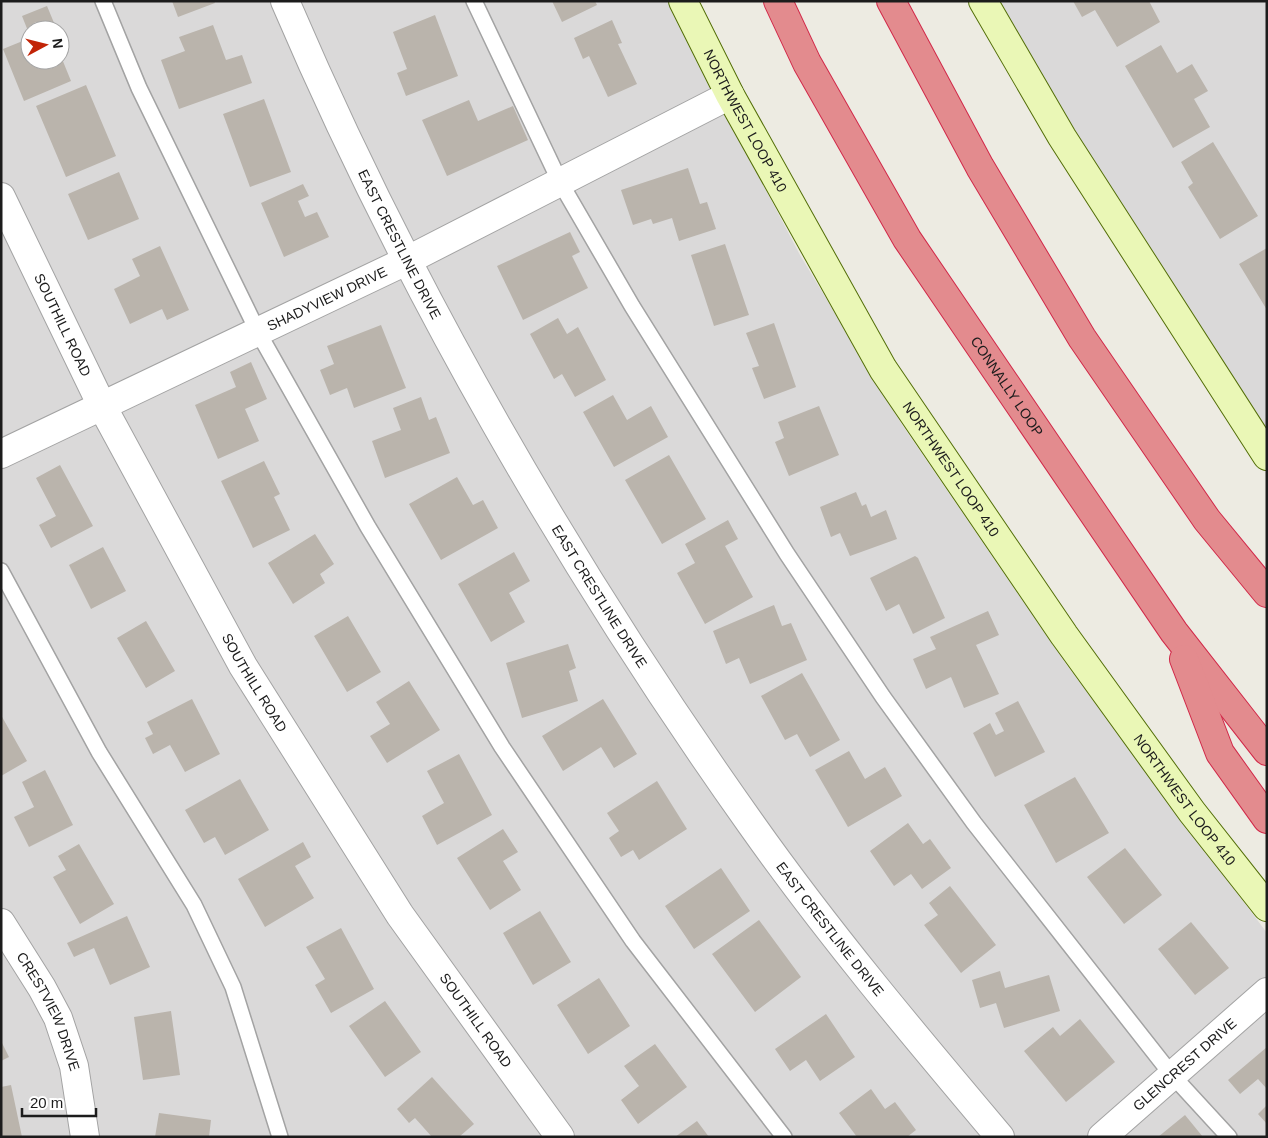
<svg xmlns="http://www.w3.org/2000/svg" width="1268" height="1138" viewBox="0 0 1268 1138" font-family="Arial,sans-serif">
  <style>
    .residential { fill: #dad9d9; fill-rule: evenodd }
    .building { fill: #bab4ac }
    .lines { fill: none; stroke-linecap: round; stroke-linejoin: round }
    .lane-casing { stroke: #a3a3a3; stroke-width: 18 }
    .street-casing { stroke: #a3a3a3; stroke-width: 30 }
    .secondary-casing { stroke: #536e08; stroke-width: 30 }
    .highway-casing { stroke: #d12949; stroke-width: 30 }
    .lane { stroke: #fff; stroke-width: 15 }
    .street { stroke: #fff; stroke-width: 28 }
    .secondary { stroke: #eaf7b6; stroke-width: 28 }
    .highway { stroke: #e38b8e; stroke-width: 28 }
    .labels { text-anchor: middle; stroke-width: 5; stroke-linejoin: round; paint-order: stroke }
    .street-label { font-size: 14px; fill: #1c1c1c; stroke: #fff }
  </style>
  <rect width="100%" height="100%" fill="#edebe2"/>
  <!-- residential -->
  <path class="residential" d="M1,1H667L800,255L901,423L1066,664L1267,933V1137H1ZM30,30H60V60H30Z
    M1000,1H1267V438L1090,164Z"/>
  <!-- building -->
  <path class="building" d="M172,1H214L215,3L178,17Z
    M552,1H595L597,5L562,22Z
    M1073,1H1149L1160,22L1117,47L1095,10L1082,17Z
    M47,6L57,30H30V36L22,16Z
    M435,15L458,76L406,96L397,73L407,69L393,32Z
    M612,20L622,43L618,44L637,84L608,97L589,56L583,59L574,38Z
    M213,25L226,60L242,55L252,83L179,109L161,60L185,51L179,37Z
    M30,38V60H60V54L71,81L24,101L3,49Z
    M1161,45L1177,73L1192,64L1208,91L1194,99L1210,127L1173,148L1125,66Z
    M86,85L116,156L66,177L36,106Z
    M264,99L291,172L250,187L223,114Z
    M469,100L478,121L513,106L528,140L447,176L422,120Z
    M1213,142L1258,216L1220,239L1188,187L1193,183L1181,162Z
    M688,168L700,204L707,202L716,229L679,241L672,218L653,224L651,219L633,225L621,190Z
    M119,172L139,219L88,240L68,194Z
    M303,184L309,196L298,201L305,217L317,212L329,237L284,257L261,203Z
    M570,232L580,252L572,256L588,288L523,320L497,266Z
    M725,244L749,315L714,326L691,255Z
    M160,246L189,310L167,320L162,309L130,324L114,289L140,276L132,259Z
    M1267,248V310L1239,264Z
    M558,318L567,334L578,327L606,380L575,397L562,374L554,379L530,334Z
    M774,323L796,387L764,399L752,368L759,366L746,333Z
    M381,325L406,388L354,408L347,388L330,395L320,370L334,364L327,346Z
    M251,362L267,399L245,409L259,441L218,459L195,405L236,387L230,372Z
    M613,395L627,420L651,406L668,437L614,467L583,412Z
    M421,397L429,420L436,417L450,453L385,478L372,441L401,430L393,408Z
    M819,406L839,455L789,476L775,442L784,438L778,422Z
    M669,455L706,519L662,544L625,480Z
    M264,461L280,494L274,497L290,530L253,548L221,481Z
    M60,465L93,526L51,548L39,525L56,516L36,478Z
    M457,477L473,505L483,500L498,528L441,560L409,504Z
    M856,492L862,506L866,504L871,517L886,510L897,539L850,556L840,533L831,537L820,507Z
    M728,520L738,539L725,546L753,597L705,624L677,573L695,563L685,544Z
    M315,534L334,564L320,574L325,583L293,604L268,563Z
    M103,547L126,591L91,609L69,565Z
    M514,552L530,581L509,593L525,622L491,642L458,584Z
    M915,556L918,558L945,618L913,634L899,604L886,611L870,578Z
    M774,605L782,626L791,623L807,660L750,684L739,658L726,664L713,631Z
    M988,611L999,635L976,645L999,694L964,708L951,677L926,689L913,659L936,649L930,637Z
    M348,616L381,672L347,692L314,636Z
    M146,621L175,671L146,688L117,638Z
    M568,644L576,668L569,671L578,701L522,718L506,663Z
    M802,673L840,740L810,757L797,734L785,740L761,696Z
    M409,681L440,730L387,763L370,736L390,724L376,702Z
    M192,699L220,754L185,772L170,745L153,754L145,738L153,734L147,722Z
    M603,699L637,754L614,768L601,747L563,771L542,736Z
    M1018,701L1045,752L995,777L973,733L990,723L996,735L1004,731L995,713Z
    M1,715L27,761L1,776Z
    M849,751L865,779L885,767L902,796L848,827L815,770Z
    M459,754L492,815L437,845L422,816L444,803L427,771Z
    M45,770L73,825L29,847L14,817L34,807L22,782Z
    M1075,777L1109,833L1056,863L1024,805Z
    M240,779L269,830L225,855L215,837L204,843L185,810Z
    M657,781L687,829L639,860L633,850L621,857L609,838L619,831L607,813Z
    M908,823L923,844L930,839L951,868L922,889L911,874L894,886L870,851Z
    M503,829L518,852L503,861L521,890L490,910L457,858Z
    M303,842L311,857L295,866L314,898L265,927L238,879Z
    M79,844L114,904L80,924L53,877L66,870L58,856Z
    M1125,848L1162,895L1124,924L1087,877Z
    M721,868L750,911L694,949L665,906Z
    M950,886L996,945L961,973L924,925L938,915L929,903Z
    M540,911L571,962L533,985L503,933Z
    M127,916L150,967L110,985L94,948L74,957L67,943Z
    M759,920L801,977L755,1012L712,954Z
    M1191,922L1229,968L1195,995L1158,949Z
    M341,928L374,989L331,1013L315,985L325,979L306,947Z
    M1000,971L1005,988L1049,975L1060,1011L1004,1028L996,1003L980,1008L972,980Z
    M599,978L630,1026L588,1054L557,1005Z
    M385,1001L421,1052L385,1077L349,1026Z
    M171,1011L180,1075L143,1080L134,1017Z
    M826,1014L855,1057L820,1081L806,1060L790,1071L775,1049Z
    M1080,1019L1115,1062L1066,1102L1024,1051L1053,1027L1060,1036Z
    M1,1041L9,1057L1,1061Z
    M655,1044L687,1087L638,1124L621,1100L639,1086L624,1066Z
    M1267,1047V1089L1258,1079L1240,1094L1228,1080Z
    M432,1077L474,1124L459,1137H432L415,1118L409,1123L397,1109Z
    M11,1085L22,1137H1V1087Z
    M871,1089L885,1109L895,1102L916,1130L907,1137H857L839,1113Z
    M1267,1105V1124L1258,1114Z
    M159,1113L211,1120L209,1137H155Z
    M1185,1115L1203,1137H1158Z
    M697,1121L709,1137H675Z"/>
  <g class="lines">
    <defs>
      <path id="lane" d="M103,1L139,88L258,332L368,527L502,747L633,941L784,1137
        M474,1L560,182L632,306L787,554L883,697L974,823L1172,1075L1229,1137
        M1,571L99,752L194,905L233,987L280,1137"/>
      <g id="street">
        <path id="s1" d="M285,1C408,289 570,569 751,824C828,933 914,1035 1000,1137"/>
        <path id="s2" d="M1,197L102,406L243,666L400,915L560,1137"/>
        <path id="s3" d="M1,454L406,261L730,95"/>
        <path id="s4" d="M1,923L42,988L58,1018L74,1066L85,1137"/>
        <path id="s5" d="M1102,1137L1267,992"/>
      </g>
      <g id="secondary">
        <path id="s6" d="M683,1L730,95L883,369L1064,635L1192,812L1267,907"/>
        <path d="M983,1L1062,137L1267,456"/>
      </g>
      <g id="highway">
        <path id="s7" d="M778,1L807,63L907,239L1174,632L1267,751"/>
        <path d="M891,1L980,167L1082,338L1207,520L1267,593"/>
        <path d="M1184,659L1220,753L1267,819"/>
      </g>
    </defs>
    <!-- lane casing -->
    <use href="#lane" class="lane-casing"/>
    <!-- street casing -->
    <use href="#street" class="street-casing"/>
    <!-- secondary casing -->
    <use href="#secondary" class="secondary-casing"/>
    <!-- highway casing -->
    <use href="#highway" class="highway-casing"/>
    <!-- lane -->
    <use href="#lane" class="lane"/>
    <!-- street -->
    <use href="#street" class="street"/>
    <!-- secondary -->
    <use href="#secondary" class="secondary"/>
    <!-- highway -->
    <use href="#highway" class="highway"/>
  </g>
  <g class="labels">
    <!-- street labels -->
    <g class="street-label">
      <text dy="5" stroke="none"><textPath href="#s6" startOffset="135">NORTHWEST LOOP 410</textPath></text>
      <text dy="5" stroke="none"><textPath href="#s1" startOffset="269">EAST CRESTLINE DRIVE</textPath></text>
      <text dy="5" stroke="none"><textPath href="#s3" startOffset="361">SHADYVIEW DRIVE</textPath></text>
      <text dy="5" stroke="none"><textPath href="#s2" startOffset="142">SOUTHILL ROAD</textPath></text>
      <text dy="5" stroke="none"><textPath href="#s7" startOffset="449">CONNALLY LOOP</textPath></text>
      <text dy="5" stroke="none"><textPath href="#s6" startOffset="540">NORTHWEST LOOP 410</textPath></text>
      <text dy="5" stroke="none"><textPath href="#s1" startOffset="674">EAST CRESTLINE DRIVE</textPath></text>
      <text dy="5" stroke="none"><textPath href="#s2" startOffset="548">SOUTHILL ROAD</textPath></text>
      <text dy="5" stroke="none"><textPath href="#s6" startOffset="945">NORTHWEST LOOP 410</textPath></text>
      <text dy="5" stroke="none"><textPath href="#s1" startOffset="1079">EAST CRESTLINE DRIVE</textPath></text>
      <text dy="5" stroke="none"><textPath href="#s4" startOffset="101">CRESTVIEW DRIVE</textPath></text>
      <text dy="5" stroke="none"><textPath href="#s2" startOffset="952">SOUTHILL ROAD</textPath></text>
      <text dy="5" stroke="none"><textPath href="#s5" startOffset="110">GLENCREST DRIVE</textPath></text>
    </g>
  </g>
  <!-- border -->
  <rect width="1268" height="1138" fill="none" stroke="#1c1c1c" stroke-width="5"/>
  <!-- north arrow -->
  <g transform="translate(45 45) rotate(83)"><circle r="24" fill="#ffffff" stroke="#a4a4a4"/>
  <path d="M0-4L9 19L0 12L-9 19Z" fill="#c22407"/>
  <text y="-8" font-size="14" font-weight="bold" text-anchor="middle" fill="#1c1c1c">N</text>
  </g>
  <!-- scale -->
  <path d="M22 1108v8h74v-8" fill="none" stroke="#1c1c1c" stroke-width="2.5"/>
  <text x="30" y="1108" font-size="15" fill="#1c1c1c" stroke="#ffffff" stroke-width="4" paint-order="stroke">20 m</text>
</svg>
